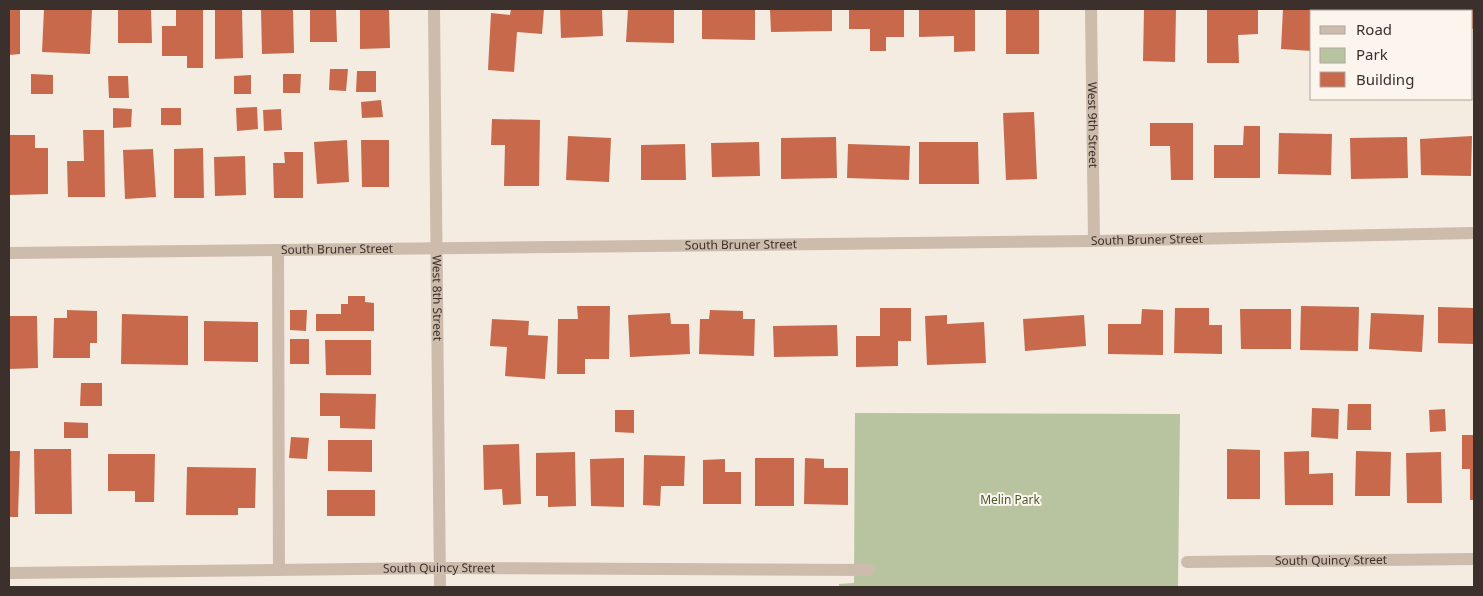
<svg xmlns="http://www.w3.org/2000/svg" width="1483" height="596" viewBox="0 0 1483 596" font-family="'Noto Sans',sans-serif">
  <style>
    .green { fill: #b8c4a0 }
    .building { fill: #c8694b }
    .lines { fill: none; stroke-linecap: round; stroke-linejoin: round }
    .minor { stroke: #cdbbac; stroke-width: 12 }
    .labels { text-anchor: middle; stroke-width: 4; stroke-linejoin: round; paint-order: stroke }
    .street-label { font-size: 12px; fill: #3b302b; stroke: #fbf5ee }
    .park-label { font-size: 12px; fill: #4a5a2e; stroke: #fbf5ee }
  </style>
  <rect width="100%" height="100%" fill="#f4ebe1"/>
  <!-- green -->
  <path class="green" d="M855,413L1180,414L1178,587H839V584L854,583Z"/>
  <!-- building -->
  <path class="building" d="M9,9H20V54L9,55Z
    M44,9H92L90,54L42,52Z
    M118,9H151L152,43H118Z
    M176,9H203V68H187V56H162V26H176Z
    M215,9H242L243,58L215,59Z
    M261,9H293L294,53L262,54Z
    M310,9H336L337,42H310Z
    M360,9H389L390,48L360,49Z
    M511,9H544L542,34L517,32L514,72L488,70L491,13L510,15Z
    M560,9H602L603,36L561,38Z
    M628,9H674V43L626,42Z
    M702,9H755V40L702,39Z
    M770,9H832V31L771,32Z
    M849,9H904V37H886V51H870V29H849Z
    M919,9H975V51L954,52V36L919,37Z
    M1006,9H1039V54H1006Z
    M1144,9H1176L1175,62L1143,61Z
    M1207,9H1258V34L1238,35L1239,63H1207Z
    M1283,9H1329V11H1312V51L1281,49Z
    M1352,9H1408V11H1352Z
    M1422,9H1474V29H1472V11H1422Z
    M330,69H348L346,91L329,90Z
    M357,71H376V92H356Z
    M31,74L53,75V94H31Z
    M283,74H301L300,93H283Z
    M251,75V94H234V76Z
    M108,76H128L129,98H109Z
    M381,100L383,117L362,118L361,102Z
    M257,107L258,129L237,131L236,108Z
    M113,108L132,109L131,127L113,128Z
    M161,108H181V125H161Z
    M281,109L282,130L264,131L263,110Z
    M1034,112L1037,179L1006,180L1003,113Z
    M492,119L540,120L539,186H504L505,145H491Z
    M1150,123H1193V180H1171L1170,146H1150Z
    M1244,126H1260V178H1214V145H1243Z
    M83,130H104L105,197H68L67,161H84Z
    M1279,133L1332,134L1331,175L1278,174Z
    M9,135H35V148H48V194L9,195Z
    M568,136L611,138L609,182L566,180Z
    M1472,136L1471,176L1421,175L1420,139Z
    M836,137L837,178L781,179V138Z
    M1407,137L1408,178L1351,179L1350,138Z
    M347,140L349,182L317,184L314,142Z
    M361,140H389V187H362Z
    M759,142L760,176L712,177L711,143Z
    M919,142H978L979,184H919Z
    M685,144L686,180H641V145Z
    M848,144L910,146L909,180L847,178Z
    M203,148L204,198H174V149Z
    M153,149L156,197L125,199L123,150Z
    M284,152H303V198H274L273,163H285Z
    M245,156L246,195L215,196L214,157Z
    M348,296H365V302L374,303V331H316V314H341V304H348Z
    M577,306H610L609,359H585V374H557L558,319H578Z
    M1301,306L1359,307L1358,351L1300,350Z
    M1438,307L1474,308V344L1438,343Z
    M880,308H911V341H898V366L856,367V336H880Z
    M1175,308H1209V325H1222V354L1174,353Z
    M1142,309L1163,310V355L1108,354V324H1141Z
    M1240,309H1291V349H1241Z
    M67,310L97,311V343H90V358H53L54,318H67Z
    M290,310H307L306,331L290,330Z
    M710,310L743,311V319H755L754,356L699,354L700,319H709Z
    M670,313L671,324H689L690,354L630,357L628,315Z
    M1371,313L1424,315L1422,352L1369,349Z
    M122,314L188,316V365L121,364Z
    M947,315V324L984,322L986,363L927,365L925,316Z
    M1084,315L1086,346L1025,351L1023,319Z
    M9,316H37L38,368L9,369Z
    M492,319L529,321L528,335L548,336L545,379L505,376L507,347L490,346Z
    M204,321L258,322V362L204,361Z
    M837,325L838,356L774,357L773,326Z
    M290,339H309V364H290Z
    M325,340H371V375H326Z
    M81,383H102V406H80Z
    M320,393L376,394L375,429L340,428V416H320Z
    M1348,404H1371V430H1347Z
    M1312,408L1339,409L1338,439L1311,437Z
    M1445,409L1446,431L1430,432L1429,410Z
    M615,410H634V433L615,432Z
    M64,422L88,423V438H64Z
    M1462,435H1474V500H1470V469H1462Z
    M291,437L309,438L307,459L289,458Z
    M328,440H372V472L328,471Z
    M519,444L521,504L503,505L502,489L484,490L483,445Z
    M34,449H71L72,514H35Z
    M1227,449L1260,450V499H1227Z
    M9,451H20L18,517H9Z
    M1309,451V474L1333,473V505H1285L1284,452Z
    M1356,451L1391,452L1390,496H1355Z
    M575,452L576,506L548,507V496H536V453Z
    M1441,452L1442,503H1407L1406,453Z
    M108,454H155L154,502H135V491H108Z
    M644,455L685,456L684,486H661L660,506L643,505Z
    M624,458V507L591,506L590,459Z
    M755,458H794V506H755Z
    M805,458L824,459V468H848V505L804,504Z
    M725,459V472H741V504H703V460Z
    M187,467L256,468L255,508H238V515H186Z
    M327,490H375V516H327Z"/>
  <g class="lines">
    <!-- minor -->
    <g class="minor">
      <path id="s1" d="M434,9L440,587"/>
      <path id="s2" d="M1091,9L1094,241"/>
      <path d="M278,250L279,570"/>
      <path id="s3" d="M9,253L1094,241L1474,233"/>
      <path id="s4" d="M1187,562L1474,559"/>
      <path id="s5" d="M9,573L440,568L869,570"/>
    </g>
  </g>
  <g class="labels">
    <!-- street labels -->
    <g class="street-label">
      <text dy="4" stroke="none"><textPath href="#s2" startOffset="116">West 9th Street</textPath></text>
      <text dy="4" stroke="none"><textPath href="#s3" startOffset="1138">South Bruner Street</textPath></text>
      <text dy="4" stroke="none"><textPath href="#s3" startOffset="732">South Bruner Street</textPath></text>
      <text dy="4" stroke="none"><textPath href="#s3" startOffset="328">South Bruner Street</textPath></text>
      <text dy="4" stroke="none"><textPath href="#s1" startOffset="289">West 8th Street</textPath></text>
      <text dy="4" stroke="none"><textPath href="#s4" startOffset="144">South Quincy Street</textPath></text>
      <text dy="4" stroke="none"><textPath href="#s5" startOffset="430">South Quincy Street</textPath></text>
    </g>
    <!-- park labels -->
    <g class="park-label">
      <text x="1010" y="504">Melin Park</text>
    </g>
  </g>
  <!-- border -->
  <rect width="1483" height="596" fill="none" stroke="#3b302b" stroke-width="20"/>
  <!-- legend -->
  <rect x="1310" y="10" width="162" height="90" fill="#fbf5ee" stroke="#aea6a0"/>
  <rect x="1320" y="26" width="25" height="8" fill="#cdbbac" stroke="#aea6a0"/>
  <text x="1356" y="35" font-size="15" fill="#3b302b">Road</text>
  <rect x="1320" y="48" width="25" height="15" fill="#b8c4a0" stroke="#aea6a0"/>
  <text x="1356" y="60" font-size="15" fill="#3b302b">Park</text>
  <rect x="1320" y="72" width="25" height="15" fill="#c8694b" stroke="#aea6a0"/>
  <text x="1356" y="85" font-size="15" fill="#3b302b">Building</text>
</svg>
